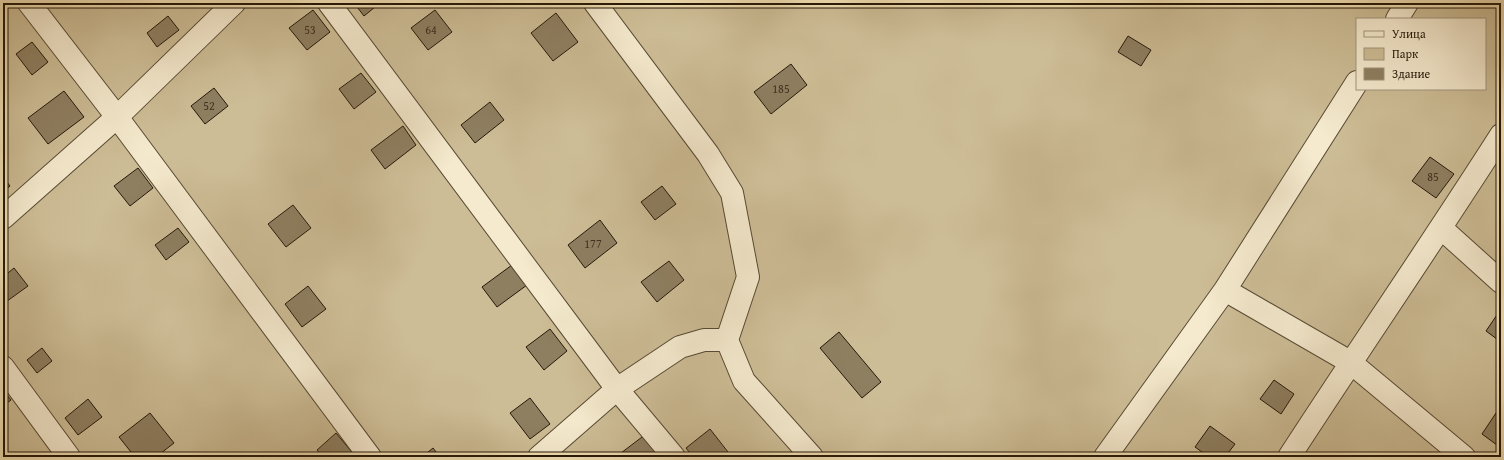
<svg xmlns="http://www.w3.org/2000/svg" width="1504" height="460" viewBox="0 0 1504 460" font-family="'Gentium Book Plus',serif">
  <style>
    .green { fill: #cdbd96; stroke: #786a50; fill-rule: evenodd }
    .building { fill: #8e7f61; stroke: #241809 }
    .lines { fill: none; stroke-linecap: round; stroke-linejoin: round }
    .minor-casing { stroke: #574a34; stroke-width: 24 }
    .minor { stroke: #f5eace; stroke-width: 22 }
    .labels { text-anchor: middle; stroke-width: 3; stroke-linejoin: round; paint-order: stroke }
    .number-label { font-size: 12px; fill: #3e321f }
  </style>
  <rect width="100%" height="100%" fill="#f0dfb3"/>
  <filter id="stains"><feTurbulence type="fractalNoise" baseFrequency=".005" numOctaves="4"/><feColorMatrix values="0 0 0 0 .2 0 0 0 0 .09 0 0 0 0 .02 0 0 0 .5 -.17"/></filter>
  <radialGradient id="worn" r=".72"><stop offset=".6" stop-color="#630" stop-opacity="0"/><stop offset="1" stop-color="#630" stop-opacity=".3"/></radialGradient>
  <!-- green -->
  <path class="green" d="M3,3H1501V457H3ZM1357,19H1485V89H1357Z"/>
  <!-- building -->
  <path class="building" d="M354,3H380L364,16Z
    M313,10L330,32L307,50L289,28Z
    M435,10L452,32L428,50L411,28Z
    M556,13L578,42L553,61L531,33Z
    M168,16L179,30L157,47L147,33Z
    M1128,36L1151,50L1141,66L1118,52Z
    M32,42L48,62L32,75L16,54Z
    M791,64L807,85L771,114L754,92Z
    M361,73L376,92L354,109L339,89Z
    M214,88L228,106L205,124L191,106Z
    M64,91L84,117L48,144L28,118Z
    M490,102L504,120L475,143L461,125Z
    M403,126L416,145L385,169L371,150Z
    M1430,157L1454,174L1436,198L1412,181Z
    M138,168L153,188L130,206L114,186Z
    M3,177L10,186L3,192Z
    M662,186L676,204L655,220L641,202Z
    M293,205L311,228L286,247L268,224Z
    M600,220L617,243L585,268L568,245Z
    M178,228L189,242L166,260L155,245Z
    M669,261L684,280L657,302L641,282Z
    M512,265L527,285L497,307L482,287Z
    M14,268L28,286L3,304V277Z
    M308,286L326,309L302,327L285,304Z
    M1501,309V342L1486,331Z
    M550,329L567,351L544,370L526,347Z
    M839,332L881,382L862,398L820,348Z
    M42,348L52,361L37,373L27,360Z
    M1274,380L1294,394L1281,414L1260,399Z
    M3,390L11,400L3,406Z
    M530,398L550,424L530,439L510,413Z
    M88,399L102,417L78,435L65,418Z
    M150,413L174,443L156,457H135L119,437Z
    M1496,413L1501,417V448L1482,434Z
    M1210,426L1235,444L1225,457H1209L1195,447Z
    M710,429L728,452L721,457H693L686,448Z
    M336,433L356,457H323L317,450Z
    M646,434L664,457H624L621,453Z
    M433,448L440,457H422Z"/>
  <g class="lines">
    <defs>
      <path id="minor" d="M29,3L117,117L370,457
        M329,3L617,389L674,457
        M595,3L708,154L732,193L748,277L727,340L744,381L812,457
        M1397,19L1407,3
        M3,218L117,117L234,3
        M1441,228L1501,282
        M1225,290L1350,362L1464,457
        M3,367L69,457
        M539,457L617,389L680,347L704,340H727
        M1105,457L1225,290L1357,82
        M1289,457C1359,349 1432,243 1501,135"/>
    </defs>
    <!-- minor casing -->
    <use href="#minor" class="minor-casing"/>
    <!-- minor -->
    <use href="#minor" class="minor"/>
  </g>
  <g class="labels">
    <!-- number labels -->
    <g class="number-label">
      <text x="310" y="34">53</text>
      <text x="431" y="34">64</text>
      <text x="781" y="93">185</text>
      <text x="209" y="110">52</text>
      <text x="1433" y="181">85</text>
      <text x="593" y="248">177</text>
    </g>
  </g>
  <!-- margin -->
  <rect width="1504" height="460" fill="none" stroke="#f0dfb3" stroke-width="16"/>
  <rect x="4" y="4" width="1496" height="452" fill="none" stroke="#241809" stroke-width="2"/>
  <rect x="8" y="8" width="1488" height="444" fill="none" stroke="#241809"/>
  <!-- legend -->
  <rect x="1356" y="18" width="130" height="72" fill="#f5eace" stroke="#a1967f"/>
  <rect x="1364" y="31" width="20" height="6" fill="#f5eace" stroke="#a1967f"/>
  <text x="1392" y="38" font-size="12" fill="#241809">Улица</text>
  <rect x="1364" y="48" width="20" height="12" fill="#cdbd96" stroke="#a1967f"/>
  <text x="1392" y="58" font-size="12" fill="#241809">Парк</text>
  <rect x="1364" y="68" width="20" height="12" fill="#8e7f61" stroke="#a1967f"/>
  <text x="1392" y="78" font-size="12" fill="#241809">Здание</text>
  <rect width="100%" height="100%" filter="url(#stains)"/>
  <rect width="100%" height="100%" fill="url(#worn)"/>
</svg>
